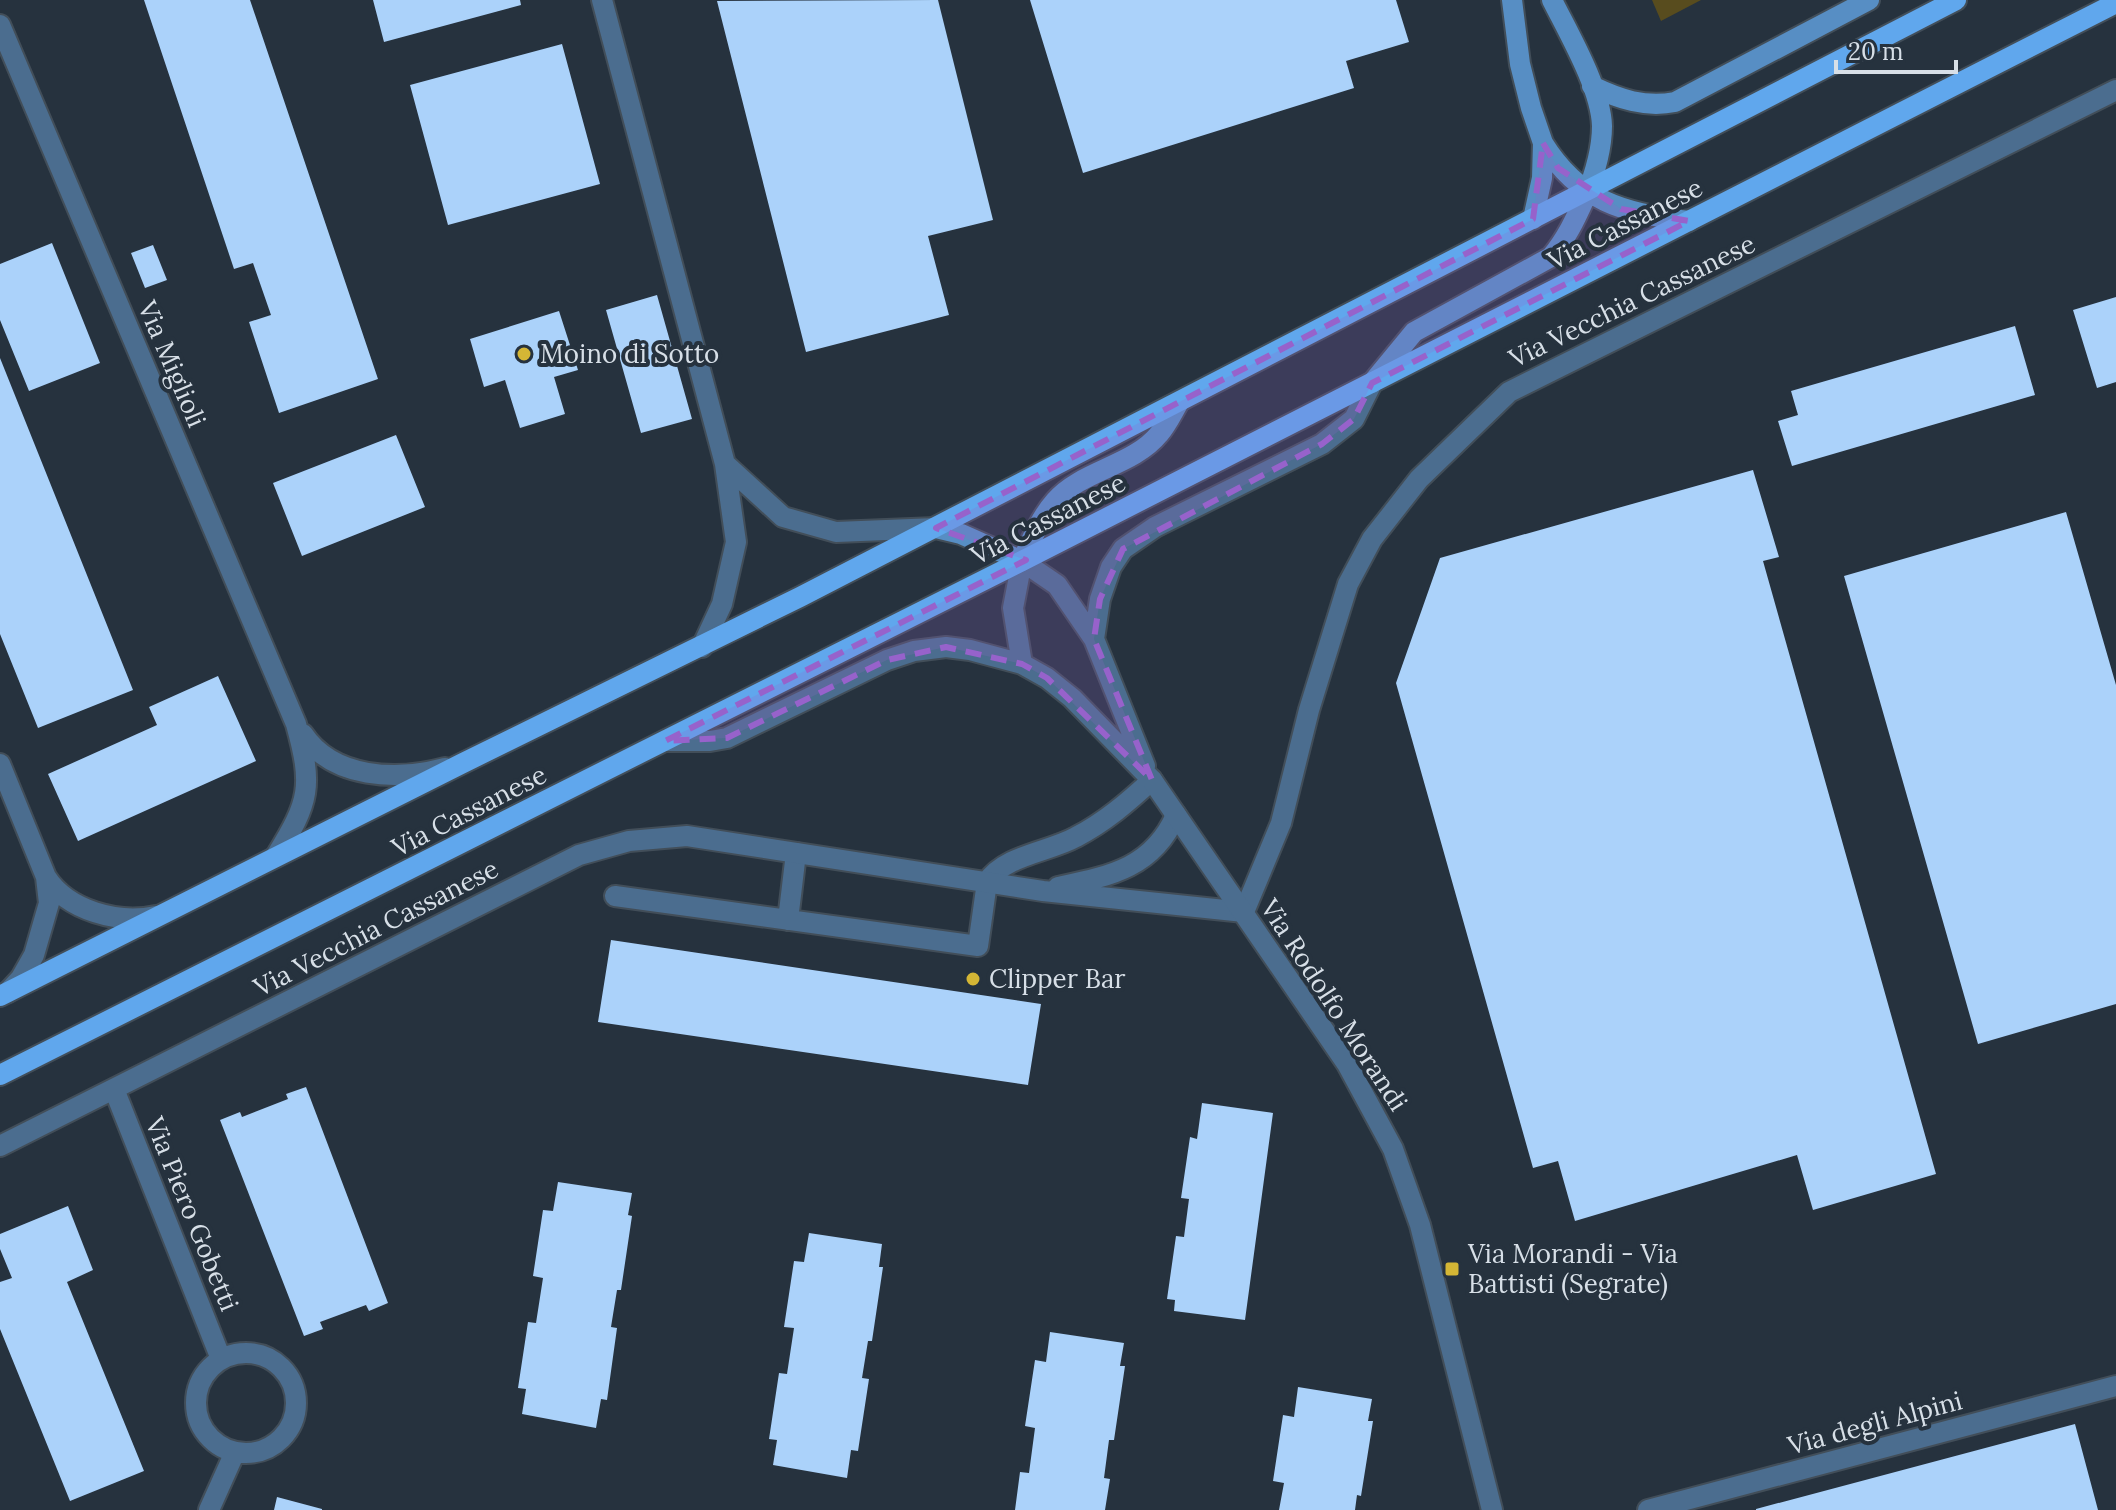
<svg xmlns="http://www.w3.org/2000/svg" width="2116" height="1510" viewBox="0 0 2116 1510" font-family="Lora,serif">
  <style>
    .green { fill: #584c1e }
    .building { fill: #abd2fa }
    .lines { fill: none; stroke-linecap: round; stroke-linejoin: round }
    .service-casing { stroke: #424e59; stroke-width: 24 }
    .minor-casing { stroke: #424e59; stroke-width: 24 }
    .tertiary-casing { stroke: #424e59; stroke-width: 24 }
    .secondary-casing { stroke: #424e59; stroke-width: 24 }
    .primary-casing { stroke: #424e59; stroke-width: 24 }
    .service { stroke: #4b6d8f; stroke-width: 20 }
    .minor { stroke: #4b6d8f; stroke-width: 20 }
    .tertiary { stroke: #4b6d8f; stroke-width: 20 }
    .secondary { stroke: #578ec4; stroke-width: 20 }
    .primary { stroke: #60a7ed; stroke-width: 20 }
    .marked { fill: #9762cb; fill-opacity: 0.2; stroke: #9762cb; stroke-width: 6; stroke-dasharray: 16 10; stroke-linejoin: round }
    .poi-dot { fill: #d4b635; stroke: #26323e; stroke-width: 3 }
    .labels { text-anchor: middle; stroke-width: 8; stroke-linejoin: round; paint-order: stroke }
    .street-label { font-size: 26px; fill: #d7dfe7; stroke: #26323e }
    .poi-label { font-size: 26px; fill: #d7dfe7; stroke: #26323e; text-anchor: start }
  </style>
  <rect width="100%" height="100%" fill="#26323e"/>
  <!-- green -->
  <path class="green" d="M1652,0H1701L1661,21Z"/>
  <!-- building -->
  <path class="building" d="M144,0H250L378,379L279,413L249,322L271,315L253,263L234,269Z
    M373,0H520L521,5L384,42Z
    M938,0L993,220L928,236L949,315L806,352L717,1Z
    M1030,0H1396L1409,42L1346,61L1354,88L1083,173Z
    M562,44L600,184L448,225L410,85Z
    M52,243L100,363L29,391L0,320V264Z
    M153,245L167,280L145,288L131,253Z
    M657,295L692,419L641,433L606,310Z
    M2116,297V382L2097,388L2073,310Z
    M559,311L578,370L554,377L565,414L520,428L505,380L484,387L470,339Z
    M2015,326L2035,395L1792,466L1778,421L1798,415L1791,391Z
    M0,358L133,690L38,728L0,634Z
    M396,435L425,507L302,556L273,483Z
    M1753,470L1779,557L1763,561L1936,1174L1813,1210L1797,1155L1575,1221L1558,1161L1533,1168L1396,683L1440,558Z
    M2066,512L2116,685V1004L1978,1044L1844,576Z
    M218,676L256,761L78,841L48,774L157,725L149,707Z
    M611,940L1041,1004L1028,1085L598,1022Z
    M306,1087L388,1303L369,1311L366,1305L320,1322L323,1329L304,1336L220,1120L240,1112L242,1117L288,1099L286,1094Z
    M1202,1103L1273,1113L1245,1320L1174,1311L1175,1300L1167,1299L1176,1236L1184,1237L1189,1199L1181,1198L1190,1137L1197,1139Z
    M558,1182L632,1193L628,1215L632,1216L621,1290H617L611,1327L617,1328L607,1400L601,1399L596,1428L522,1414L526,1389L518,1388L528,1322L536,1323L543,1278L533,1276L543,1210L553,1211Z
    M68,1206L93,1270L67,1282L144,1471L70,1501L0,1329V1282L12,1278L0,1249V1234Z
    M809,1233L882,1244L879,1267H883L872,1341H868L862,1378L869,1379L858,1451L851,1450L847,1478L773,1465L777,1440L769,1439L779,1373L787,1374L794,1328L784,1327L794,1261L804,1262Z
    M1050,1332L1124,1343L1120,1366H1125L1114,1440H1109L1104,1478L1110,1479L1105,1510H1015L1020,1472L1029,1473L1035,1428L1025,1426L1035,1360L1046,1362Z
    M1298,1387L1372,1399L1368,1421H1373L1361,1496L1357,1495L1355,1510H1279L1284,1483L1273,1481L1283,1415L1294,1417Z
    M2075,1424L2098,1510H1756V1509Z
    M277,1497L322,1509V1510H274Z"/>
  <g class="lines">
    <defs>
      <path id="service" d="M602,0L725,464L736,542L722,604L702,647
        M725,464L783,517L836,532L936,528
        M0,764L46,877L49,903L34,955L21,978L8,992
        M46,877C68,911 118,924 156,916
        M615,896L978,946L987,882C1005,855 1049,852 1076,837C1105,822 1128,802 1152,780
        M788,920L796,853"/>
      <path id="minor" d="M0,25L296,724C313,786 310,801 276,856
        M303,734C333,779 397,781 445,768
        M1058,887C1110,876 1153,868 1176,815
        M114,1089L221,1359
        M0,1146L579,855L629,841L687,836L1043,891L1244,912L1281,823L1309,710L1348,584L1372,539L1419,479L1509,392L2116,90
        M196 1403a50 50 0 1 1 100 0a50 50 0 1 1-100 0Z
        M209,1510L235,1452
        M1648,1510L2116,1386"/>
      <path id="tertiary" d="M1094,639L1100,599L1111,567L1123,549L1155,527L1322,444L1354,419L1372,383
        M1022,664L1013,608L1022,561L1057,585L1094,639L1145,766
        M665,741H710L727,738L887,660L914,651L946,647L970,650L1022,664L1047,678L1072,698L1152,780L1347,1064L1393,1149L1420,1225L1492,1510"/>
      <path id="secondary" d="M1512,0L1520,64L1531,108L1543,143L1542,178L1533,219
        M1592,86C1619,99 1645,108 1675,102L1869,0
        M1543,143C1579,201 1624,214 1689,221
        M1372,383L1414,332L1551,257C1566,239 1575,220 1585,198C1594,176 1602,152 1602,126C1601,89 1569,34 1552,0
        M936,528L961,534L1022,561C1031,541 1040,518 1055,501C1082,470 1133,466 1159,434C1167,425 1173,412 1179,402"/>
      <path id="primary" d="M0,996L461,764L800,597L1956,0
        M0,1075L1022,561L2116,3"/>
    </defs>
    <!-- service casing -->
    <use href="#service" class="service-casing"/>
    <!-- minor casing -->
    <use href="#minor" class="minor-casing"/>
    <!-- tertiary casing -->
    <use href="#tertiary" class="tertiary-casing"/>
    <!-- secondary casing -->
    <use href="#secondary" class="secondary-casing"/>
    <!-- primary casing -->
    <use href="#primary" class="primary-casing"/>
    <!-- service -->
    <use href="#service" class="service"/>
    <!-- minor -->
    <use href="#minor" class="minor"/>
    <!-- tertiary -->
    <use href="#tertiary" class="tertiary"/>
    <!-- secondary -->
    <use href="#secondary" class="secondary"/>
    <!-- primary -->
    <use href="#primary" class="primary"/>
  </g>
  <!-- marked area -->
  <path class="marked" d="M1543,143L1558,168L1621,209L1689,221L1372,383L1354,419L1322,444L1123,549L1100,599L1094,639L1152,780L1047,678L1022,664L946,647L887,660L727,738L665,741L1026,560L936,528L1533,219Z"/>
  <!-- markers -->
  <g class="poi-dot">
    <circle cx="524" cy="354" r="8"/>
    <circle cx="973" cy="979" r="8"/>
    <rect x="1444" y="1261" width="16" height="16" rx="4"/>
  </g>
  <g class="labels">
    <!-- street labels -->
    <g class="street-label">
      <text transform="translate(1625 224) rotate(-27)" y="9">Via Cassanese</text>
      <text transform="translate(1632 301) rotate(-26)" y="9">Via Vecchia Cassanese</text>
      <text transform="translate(172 364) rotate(67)" y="9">Via Miglioli</text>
      <text transform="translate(1048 519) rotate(-27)" y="9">Via Cassanese</text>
      <text transform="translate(469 811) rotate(-27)" y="9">Via Cassanese</text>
      <text transform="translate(376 928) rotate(-27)" y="9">Via Vecchia Cassanese</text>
      <text transform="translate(1334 1005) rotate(57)" y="9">Via Rodolfo Morandi</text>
      <text transform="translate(192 1214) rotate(68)" y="9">Via Piero Gobetti</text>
      <text transform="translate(1875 1423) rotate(-15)" y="9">Via degli Alpini</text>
    </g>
    <!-- poi labels -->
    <g class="poi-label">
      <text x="540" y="363">Moino di Sotto</text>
      <text x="989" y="988">Clipper Bar</text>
      <text x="1468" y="1263">Via Morandi - Via<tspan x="1468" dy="30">Battisti (Segrate)</tspan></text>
    </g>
  </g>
  <!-- scale -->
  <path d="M1836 60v12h120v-12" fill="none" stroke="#d7dfe7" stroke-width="4"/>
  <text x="1848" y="60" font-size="24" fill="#d7dfe7" stroke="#26323e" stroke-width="6" paint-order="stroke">20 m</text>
</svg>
